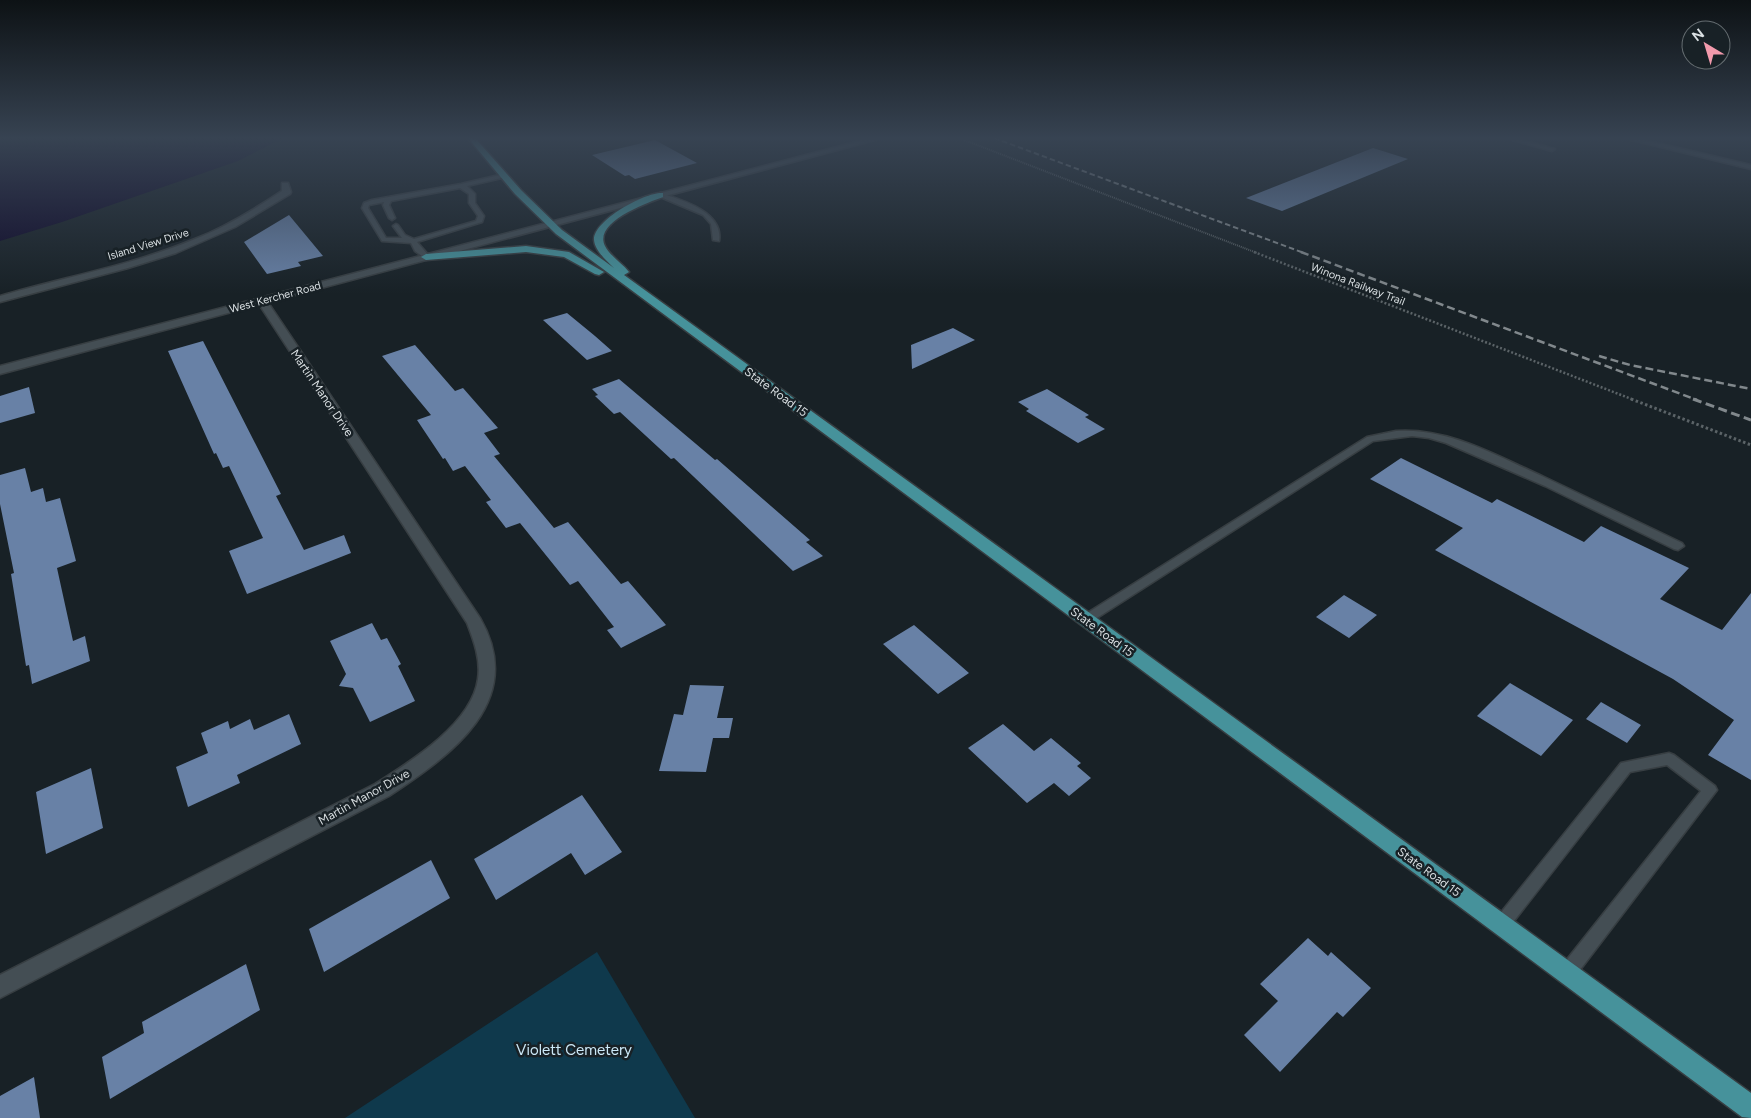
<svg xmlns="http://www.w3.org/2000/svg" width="1751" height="1118" viewBox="0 0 1751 1118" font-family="Figtree,sans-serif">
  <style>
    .green { fill: #0f394c }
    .water { fill: #0f092a }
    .building { fill: #6881a6 }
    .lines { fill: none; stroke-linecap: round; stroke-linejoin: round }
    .lane-casing { stroke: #373e42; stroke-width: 3 }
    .street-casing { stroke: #373e42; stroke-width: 3 }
    .secondary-casing { stroke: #373e42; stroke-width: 3 }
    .primary-casing { stroke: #373e42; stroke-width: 3 }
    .path-far2 { stroke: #5b6367; stroke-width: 2; stroke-dasharray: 1 1; stroke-linecap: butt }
    .path-far1 { stroke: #5b6367; stroke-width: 2.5; stroke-dasharray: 2 2; stroke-linecap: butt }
    .path { stroke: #5b6367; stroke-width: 3; stroke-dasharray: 2.5 2.5; stroke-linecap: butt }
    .lane { fill: #444e54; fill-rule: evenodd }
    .street { fill: #444e54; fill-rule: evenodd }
    .secondary { fill: #444e54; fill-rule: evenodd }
    .primary { fill: #46929b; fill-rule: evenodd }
    .rail-far2 { stroke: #81888c; stroke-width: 2; stroke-dasharray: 5.5 3; stroke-linecap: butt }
    .rail-far1 { stroke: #81888c; stroke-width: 2.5; stroke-dasharray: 8 4; stroke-linecap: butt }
    .rail { stroke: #81888c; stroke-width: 3; stroke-dasharray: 9 4.5; stroke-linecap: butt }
    .labels { text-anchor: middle; stroke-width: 5; stroke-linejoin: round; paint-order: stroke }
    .far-street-label { font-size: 11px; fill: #d9dfe2; stroke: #182126 }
    .street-label { font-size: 12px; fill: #d9dfe2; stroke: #182126 }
    .near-park-label { font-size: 15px; fill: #cbe8f7; stroke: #182126 }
  </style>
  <rect width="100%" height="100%" fill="#182126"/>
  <!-- green -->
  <path class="green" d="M597,952L695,1118H345Z"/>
  <!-- water -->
  <path class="water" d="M0,138H283L238,161L62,222L0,241Z"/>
  <!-- building -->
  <path class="building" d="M655,140L697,163L635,179L629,175L625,176L592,155Z
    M1373,148L1408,159L1282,211L1246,198Z
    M289,215L323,256L298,262L301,266L267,274L244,242Z
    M567,313L595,336L612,351L587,360L543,320Z
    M953,328L975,340L912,369L911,345Z
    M203,341L281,494L276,496L304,550L344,535L351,553L247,594L229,551L263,538L229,466L223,468L216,453L214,454L168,351Z
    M415,345L455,391L463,388L498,428L484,433L500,454L494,456L554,528L568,522L621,584L628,581L666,625L621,648L607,630L614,627L578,581L570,585L520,523L506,528L486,502L491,500L465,466L453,471L445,458L443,459L417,420L431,415L382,356Z
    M619,379L715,460L717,459L810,540L806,542L823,556L793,571L674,458L671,459L620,412L614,414L595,396L598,395L592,389Z
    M29,387L35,413L0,423V396Z
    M1047,389L1089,415L1085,417L1105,429L1078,443L1026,411L1029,409L1018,402Z
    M1401,458L1492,503L1497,499L1584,542L1601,526L1689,568L1660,599L1722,630L1751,593V780L1708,755L1734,720L1673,679L1435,550L1463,528L1370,479Z
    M25,468L31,492L43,488L46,502L60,498L76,561L57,568L73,641L85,636L90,661L32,684L29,665L26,666L11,574L14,573L0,504V475Z
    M1344,595L1377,615L1349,638L1316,617Z
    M372,623L381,640L387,638L401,664L398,666L415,701L370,722L353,688L339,686L346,674L330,641Z
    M914,625L969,673L938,694L883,644Z
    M1510,683L1573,720L1541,756L1477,716Z
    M690,685L724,686L717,718H733L729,738H713L706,772L659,771L674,714L683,715Z
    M1601,702L1641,725L1627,743L1586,719Z
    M289,714L301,744L237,775L240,783L188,807L176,767L208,753L201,733L228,721L230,729L250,719L254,730Z
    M1003,724L1034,751L1051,738L1081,763L1077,766L1091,778L1069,796L1054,783L1027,803L968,748Z
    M91,768L103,828L46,854L36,792Z
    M582,795L622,852L585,875L571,853L496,900L474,859Z
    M431,860L450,898L324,972L309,929Z
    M1308,938L1328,956L1331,952L1371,988L1343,1017L1337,1012L1280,1072L1244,1035L1278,1001L1260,984Z
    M246,964L260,1010L110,1099L102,1057L144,1033L142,1022Z
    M34,1077L40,1118H0V1096Z"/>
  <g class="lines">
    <defs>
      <path id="lane" d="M1505,138H1513L1555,149L1552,151Z
        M504,174L506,175V177L467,186L475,194V203L484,216L482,222L417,242L430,257L426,259L415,251L411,243L382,241L362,208L364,203L372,200L461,184ZM460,188L469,194V203L478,216L476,221L414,239L405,235L398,225L396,224L393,226L402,238H386L368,208L369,205L384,202L383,205L389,218L392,220L395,218L389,205L391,201Z
        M660,193C682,200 724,212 719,241L713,240L711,224L703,215L658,196L657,195Z
        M1396,431C1448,427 1497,456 1544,477C1590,499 1636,521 1682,543L1684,546L1678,550L1674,549L1545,486L1446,443L1429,438L1412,436L1373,441L1089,623H1081L1079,620L1081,617L1367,437Z
        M1669,753L1674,755L1715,786L1717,790L1573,979L1567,981L1561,979L1559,973L1561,967L1701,791L1667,765L1630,772L1507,930L1501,933L1495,930L1493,925L1495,920L1621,763Z"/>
      <path id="street" d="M1624,138H1636L1751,165V169Z
        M282,183H288L291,192L290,194L235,227L176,253L128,268L0,302V296C65,277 133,265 195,239C226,227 255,209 282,191Z
        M262,298L267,301L480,618C528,701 451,755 389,796L0,998V975L375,784C410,762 472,724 478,679C481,660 474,641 467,623L257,301Z"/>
      <path id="secondary" d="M871,138H882L0,374V366Z"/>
      <path id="primary" d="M468,138H475L521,190L562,230L614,268C607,261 595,251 594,240C593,220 647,191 663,193V197C647,203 593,222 605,246C610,256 622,263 629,272L624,275L1751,1093V1118L1742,1117L556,234L515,194Z
        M526,246L569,252L604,272L599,275L595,274L564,257L526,252L426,260L421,257L426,254Z"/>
    </defs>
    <!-- lane casing -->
    <use href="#lane" class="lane-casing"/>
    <!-- street casing -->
    <use href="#street" class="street-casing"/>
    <!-- secondary casing -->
    <use href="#secondary" class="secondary-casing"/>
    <!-- primary casing -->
    <use href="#primary" class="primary-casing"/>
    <!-- path-far2 -->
    <path class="path-far2" d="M959,138L1257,253"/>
    <!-- path-far1 -->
    <path class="path-far1" d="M1254,252L1634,400"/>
    <!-- path -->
    <path class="path" d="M1631,399L1751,445"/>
    <!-- lane -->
    <use href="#lane" class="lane"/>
    <!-- street -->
    <use href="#street" class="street"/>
    <!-- secondary -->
    <use href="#secondary" class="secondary"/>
    <!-- primary -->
    <use href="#primary" class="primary"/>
    <!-- rail-far2 -->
    <path class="rail-far2" d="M994,138L1304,253"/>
    <!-- rail-far1 -->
    <path class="rail-far1" d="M1301,252L1697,400
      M1599,356L1630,365L1751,389"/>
    <!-- rail -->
    <path class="rail" d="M1693,399L1751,420"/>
  </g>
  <!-- sky -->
  <linearGradient id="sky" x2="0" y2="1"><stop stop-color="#0d1215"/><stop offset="0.47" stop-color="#374352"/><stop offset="1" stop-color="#374352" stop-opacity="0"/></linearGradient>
  <rect width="1751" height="294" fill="url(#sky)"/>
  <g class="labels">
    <!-- far-street labels -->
    <g class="far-street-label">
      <text transform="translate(148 244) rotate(-17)" y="4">Island View Drive</text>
      <text transform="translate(1358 284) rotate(21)" y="4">Winona Railway Trail</text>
      <text transform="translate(275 297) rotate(-15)" y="4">West Kercher Road</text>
    </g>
    <!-- street labels -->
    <g class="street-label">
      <text transform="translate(776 392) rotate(36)" y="4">State Road 15</text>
      <text transform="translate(322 393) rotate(56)" y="4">Martin Manor Drive</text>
      <text transform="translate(1102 632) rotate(36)" y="4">State Road 15</text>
      <text transform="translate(364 797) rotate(-29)" y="4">Martin Manor Drive</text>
      <text transform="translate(1429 872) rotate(36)" y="4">State Road 15</text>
    </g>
    <!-- near-park labels -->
    <g class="near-park-label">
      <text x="574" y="1055">Violett Cemetery</text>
    </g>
  </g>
  <!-- north arrow -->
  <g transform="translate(1706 45) rotate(322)"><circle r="24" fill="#182126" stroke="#656d71"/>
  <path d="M0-4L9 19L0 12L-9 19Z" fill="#f29aac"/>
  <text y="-8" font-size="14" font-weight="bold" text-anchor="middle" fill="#d9dfe2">N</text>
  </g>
</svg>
